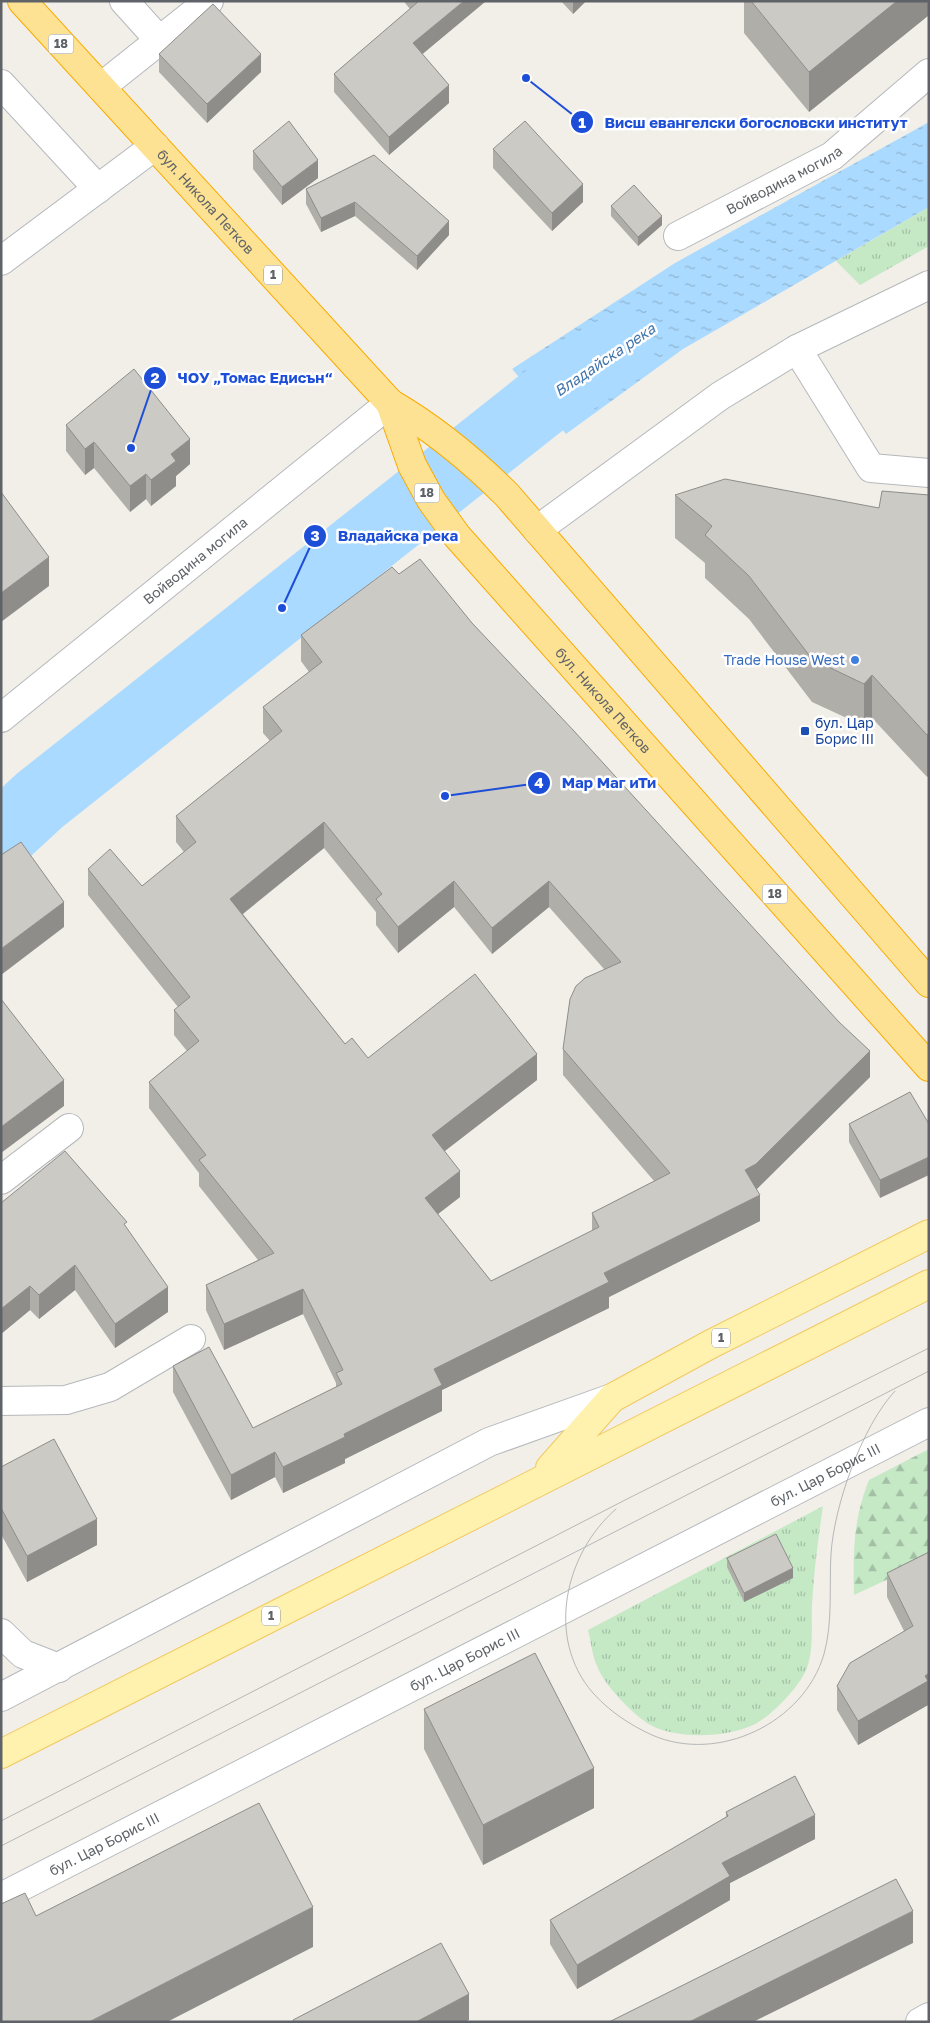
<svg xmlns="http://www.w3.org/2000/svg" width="930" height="2023" viewBox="0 0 930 2023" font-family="'Golos Text',sans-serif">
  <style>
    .grass { fill: url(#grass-tufts) }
    .forest { fill: url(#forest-firs) }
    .water { fill: url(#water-ripples) }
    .pier { fill: #f1efe8 }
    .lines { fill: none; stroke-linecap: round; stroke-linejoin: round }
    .river { stroke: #aadaff; stroke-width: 70 }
    .minor-casing { stroke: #b5b8bc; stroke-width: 30 }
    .major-casing { stroke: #f2c960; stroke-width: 30 }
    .highway-casing { stroke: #f9ab00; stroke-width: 30 }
    .minor { stroke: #fff; stroke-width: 28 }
    .major { stroke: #fff2af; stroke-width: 28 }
    .highway { stroke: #fde293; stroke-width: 28 }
    .tram { stroke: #b6b7b8; stroke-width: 1 }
    .wall { fill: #afaea9; fill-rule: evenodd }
    .shaded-wall { fill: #8f8d8a }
    .building { fill: #cccac5; stroke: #8f8d8a; fill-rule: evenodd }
    .shop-dot { fill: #3f7fe0; stroke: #fff; stroke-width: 2 }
    .transit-dot { fill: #1a4fb4; stroke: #fff; stroke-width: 2 }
    .labels { text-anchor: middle; stroke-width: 5; stroke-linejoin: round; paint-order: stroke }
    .shield { fill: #fff; stroke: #8f9295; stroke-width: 1 }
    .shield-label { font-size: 12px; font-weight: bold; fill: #5f6368 }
    .street-label { font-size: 14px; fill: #5f6368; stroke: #fff }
    .shop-label { font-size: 14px; fill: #366cbe; stroke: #fff; text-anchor: end }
    .transit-label { font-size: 14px; fill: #164399; stroke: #fff; text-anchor: start }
    .water-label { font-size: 15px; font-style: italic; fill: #4174aa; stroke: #fff }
    .leader { fill: none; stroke: #1d4ed8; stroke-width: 2 }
    .callout-dot { fill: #1d4ed8; stroke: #fff; stroke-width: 2 }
    .mark-label { font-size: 15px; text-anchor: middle; font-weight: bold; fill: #fff }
    .callout-label { font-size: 15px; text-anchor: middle; font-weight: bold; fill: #1d4ed8; stroke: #fff; stroke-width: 5; stroke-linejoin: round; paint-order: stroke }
  </style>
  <defs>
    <pattern id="grass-tufts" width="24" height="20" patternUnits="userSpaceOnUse" patternTransform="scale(1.25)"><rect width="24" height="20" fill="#c5e8c5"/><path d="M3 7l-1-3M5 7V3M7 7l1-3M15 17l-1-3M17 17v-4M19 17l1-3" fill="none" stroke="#a3c0a4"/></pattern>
    <pattern id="forest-firs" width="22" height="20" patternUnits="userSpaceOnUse" patternTransform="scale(1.25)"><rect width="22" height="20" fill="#c5e8c5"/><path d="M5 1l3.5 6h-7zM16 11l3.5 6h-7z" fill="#a3c0a4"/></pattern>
    <pattern id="water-ripples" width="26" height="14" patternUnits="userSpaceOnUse" patternTransform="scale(1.25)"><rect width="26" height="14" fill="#aadaff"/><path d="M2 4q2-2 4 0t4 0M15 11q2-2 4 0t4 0" fill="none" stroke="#8eb4d2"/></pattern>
  </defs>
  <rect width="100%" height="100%" fill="#f1efe8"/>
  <!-- grass -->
  <path class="grass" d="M929,207V246L860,285L836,261Z
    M823,1506C818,1539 814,1571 812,1604C811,1625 814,1648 807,1668C800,1686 771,1717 753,1725C726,1738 673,1740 647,1723C630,1711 605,1686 597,1666C592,1655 591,1641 588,1630Z"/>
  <!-- forest -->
  <path class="forest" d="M929,1449V1560L854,1595C853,1552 853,1520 869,1480Z"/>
  <!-- water -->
  <path class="water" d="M929,122V207L683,349L566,434L512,369L675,263Z"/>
  <!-- pier -->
  <path class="pier" d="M510,367L512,369L567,436L564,435L510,370Z"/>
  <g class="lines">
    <!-- river -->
    <path class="river" d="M1,836L40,800L541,403L620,348"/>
    <defs>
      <g id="minor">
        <path d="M124,1L160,41"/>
        <path d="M1,84L98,189"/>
        <path d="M101,87L209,1"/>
        <path id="s1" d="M678,236L832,156L929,73"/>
        <path d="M1,261L155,146"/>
        <path d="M797,349L929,285"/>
        <path d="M537,530L720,396L797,349L871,468L929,473"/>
        <path id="s2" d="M1,718L390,403"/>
        <path d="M1,1180L69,1128"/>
        <path d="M1,1401L66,1400L110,1387L191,1339"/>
        <path d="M1,1633L23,1654L59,1668"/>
        <path d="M1,1697L489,1442L612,1398"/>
        <path id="s3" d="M1,1897L929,1422"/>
        <path d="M920,2022L929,2017"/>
      </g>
      <path id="major" d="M550,1468L612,1398L711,1344L929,1234
        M1,1754L929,1284"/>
      <g id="highway">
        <path id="s4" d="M22,1L390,403C435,429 471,459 507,495L929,983"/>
        <path id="s5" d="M390,403L412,465L431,500L457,536L929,1067"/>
      </g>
    </defs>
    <!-- minor casing -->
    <use href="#minor" class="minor-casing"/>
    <!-- major casing -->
    <use href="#major" class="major-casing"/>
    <!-- highway casing -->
    <use href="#highway" class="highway-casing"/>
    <!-- minor -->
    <use href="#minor" class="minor"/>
    <!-- major -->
    <use href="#major" class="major"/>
    <!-- highway -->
    <use href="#highway" class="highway"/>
    <!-- tram -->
    <path class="tram" d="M616,1509C565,1553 545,1638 593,1693C609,1711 630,1725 652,1735C718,1764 804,1723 824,1654C833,1622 829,1587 831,1554C834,1506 862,1426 895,1391
      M1,1821L629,1498L929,1348
      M1,1846L929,1371"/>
  </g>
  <!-- wall -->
  <path class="wall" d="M405,1H486L422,54L449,103L389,155L334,92V74L410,9L405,3Z
    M561,1H586L573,14Z
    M744,1H929V15L809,112L744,33Z
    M159,54L261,72L207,123L159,72Z
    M493,149L583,202L552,231L493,168Z
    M253,151L318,178L282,205L253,169Z
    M374,155L449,235L417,270L355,216L321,232L306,204V189Z
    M611,206L662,225L638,246L611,216Z
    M66,425L190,464L176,476V486L151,506L146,499L130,512L94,468L85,475L66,451Z
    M675,495L879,508L929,495L927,777L872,718L864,726L812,702L749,619L705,578V563L675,538Z
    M399,574L472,623L870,1077L756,1189L760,1221L609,1297V1308L442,1390V1411L345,1459V1463L283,1493L275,1477L231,1500L173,1392V1366L253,1428L336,1387V1383L303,1314L224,1350L206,1310V1285L258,1260L199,1186V1173L149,1108V1082L187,1051L174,1035V1010L178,1007L88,895V869L142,886L184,852L176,842V816L270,741L263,733V707L309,672L301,661V635ZM324,848L376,912V925L398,953L454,907L492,954L549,907L604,969L563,1049V1075L654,1181L592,1213V1231L491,1281L438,1214L460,1197L444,1151L537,1080L368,1058L345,1044L243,914Z
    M910,1092L880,1198L849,1142V1124Z
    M1,1203L127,1228L168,1312L115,1348L75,1290L39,1319L30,1310L1,1334Z
    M1,1467L97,1545L27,1582L1,1534Z
    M929,1552L928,1705L858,1745L837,1710V1686L904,1631L887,1597V1573Z
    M727,1558L793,1578L744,1602L727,1567Z
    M424,1709L594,1808L483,1865L424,1749Z
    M726,1812L815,1839L730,1883V1900L577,1989L550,1944V1920L726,1818Z"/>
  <!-- shaded-wall -->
  <path class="shaded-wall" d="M464,1H486L413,62V43Z
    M573,1H586L573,14Z
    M897,1H929V15L809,112V72Z
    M261,54V72L207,123V104Z
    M449,85V103L389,155V137Z
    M318,160V178L282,205V187Z
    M583,184V202L552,231V213Z
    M355,202V216L321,232V218Z
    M662,216V225L638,246V237Z
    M449,221V235L417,270V256Z
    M190,439V464L176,476V486L151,506V480L171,454Z
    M94,442V468L85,475V449Z
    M146,474V499L130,512V486Z
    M49,557V586L1,622V593Z
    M872,675V718L864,726V684Z
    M929,733V775L927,777V735Z
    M324,822V848L230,924V899Z
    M454,881V907L398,953V927Z
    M549,881V907L492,954V928Z
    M64,902V927L1,975V949Z
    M870,1051V1077L756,1190L745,1170Z
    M537,1054V1080L432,1161V1135Z
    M64,1080V1106L1,1153V1127Z
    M929,1157V1175L880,1198V1180Z
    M460,1171V1197L425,1224V1198Z
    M760,1195V1221L609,1297V1308L442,1390V1411L345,1459V1463L283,1493V1467L344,1434L434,1369L604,1273Z
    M75,1265V1290L39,1319V1295Z
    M30,1286V1310L1,1334V1309Z
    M168,1287V1312L115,1348V1324Z
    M303,1289V1314L224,1350V1324Z
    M275,1452V1477L231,1500V1475Z
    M97,1519V1545L27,1582V1556Z
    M793,1568V1578L744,1602V1593Z
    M929,1673V1698H928V1705L858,1745V1721L925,1676Z
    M594,1768V1808L483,1865V1825Z
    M815,1815V1839L730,1883V1900L577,1989V1965L722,1863Z
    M313,1907V1947L167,2022H89Z
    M913,1911V1943L753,2022H689Z
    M469,1994V2020L465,2022H416Z"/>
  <!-- building -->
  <path class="building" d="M419,1H464L413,43L449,85L389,137L334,74Z
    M751,1H897L809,72Z
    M213,4L261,54L207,104L159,54Z
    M289,121L318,160L282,187L253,151Z
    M525,121L583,184L552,213L493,149Z
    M374,155L449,221L417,256L355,202L321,218L306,189Z
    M634,185L662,216L638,237L611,206Z
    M134,369L190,439L171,454L176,461L151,480L146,474L130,486L94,442L85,449L66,425Z
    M725,479L879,508L882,491L929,495V733L927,735L872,675L864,684L812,659L749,576L705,535L712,526L675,495Z
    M1,492L49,557L1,593Z
    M420,559L472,623L574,731L839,1022L870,1051L756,1164L745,1170L760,1195L604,1273L609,1282L434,1369L442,1385L344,1434L345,1437L283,1467L275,1452L231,1475L173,1366L209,1347L253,1428L342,1384L336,1373L343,1370L303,1289L224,1324L206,1285L274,1253L199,1160L206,1155L149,1082L199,1041L174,1010L190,997L88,869L110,849L142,886L196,842L176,816L282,731L263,707L322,662L301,635L392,567L399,574ZM324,822L382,894L376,899L398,927L454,881L492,928L549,881L621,962L585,978L576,986L570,999L563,1049L670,1173L592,1213L599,1227L491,1281L425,1198L460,1171L432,1135L537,1054L475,974L368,1058L352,1038L345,1044L230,899Z
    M21,842L64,902L1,949V855Z
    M1,999L64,1080L1,1127Z
    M910,1092L929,1124V1157L880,1180L849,1124Z
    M65,1151L127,1222L124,1224L168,1287L115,1324L75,1265L39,1295L30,1286L1,1309V1203Z
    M54,1439L97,1519L27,1556L1,1508V1467Z
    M776,1534L793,1568L744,1593L727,1558Z
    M929,1552V1673L925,1676L928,1681L858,1721L837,1686L850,1663L913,1626L887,1573Z
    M535,1653L594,1768L483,1825L424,1709Z
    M795,1776L815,1815L722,1863L730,1876L577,1965L550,1920L728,1816L726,1812Z
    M259,1803L313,1907L89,2022H1V1904L25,1893L36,1916Z
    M896,1879L913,1911L689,2022H609Z
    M441,1943L469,1994L416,2022H294L293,2020Z"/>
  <!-- markers -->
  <circle class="shop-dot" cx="855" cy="660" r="5"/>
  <rect class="transit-dot" x="800" y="726" width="10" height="10" rx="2.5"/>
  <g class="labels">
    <!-- shield labels -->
    <g class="shield">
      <rect x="48.5" y="34.5" width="25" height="19" rx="4"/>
      <rect x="264" y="265.5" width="18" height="19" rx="4"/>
      <rect x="414.5" y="483.5" width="25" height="19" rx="4"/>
      <rect x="762.5" y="884.5" width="25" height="19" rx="4"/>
      <rect x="712" y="1328.5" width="18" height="19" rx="4"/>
      <rect x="262" y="1606.5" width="18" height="19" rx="4"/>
    </g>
    <g class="shield-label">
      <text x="61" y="48">18</text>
      <text x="273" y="279">1</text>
      <text x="427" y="497">18</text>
      <text x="775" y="898">18</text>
      <text x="721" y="1342">1</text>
      <text x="271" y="1620">1</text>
    </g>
    <!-- street labels -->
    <g class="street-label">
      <text dy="5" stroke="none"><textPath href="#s1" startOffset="120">Войводина могила</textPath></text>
      <text dy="5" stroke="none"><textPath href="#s4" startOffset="272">бул. Никола Петков</textPath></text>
      <text dy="5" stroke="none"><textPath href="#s2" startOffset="250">Войводина могила</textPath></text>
      <text dy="5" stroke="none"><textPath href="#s5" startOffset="370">бул. Никола Петков</textPath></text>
      <text dy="5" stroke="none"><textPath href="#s3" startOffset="926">бул. Цар Борис III</textPath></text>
      <text dy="5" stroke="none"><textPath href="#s3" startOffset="521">бул. Цар Борис III</textPath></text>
      <text dy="5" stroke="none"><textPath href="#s3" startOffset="116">бул. Цар Борис III</textPath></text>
    </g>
    <!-- shop labels -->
    <g class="shop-label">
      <text x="845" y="665">Trade House West</text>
    </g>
    <!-- transit labels -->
    <g class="transit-label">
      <text x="815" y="728">бул. Цар<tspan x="815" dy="16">Борис ІІІ</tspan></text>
    </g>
    <!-- water labels -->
    <g class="water-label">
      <text transform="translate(605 360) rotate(-34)" y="5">Владайска река</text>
    </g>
  </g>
  <!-- callouts -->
  <path class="leader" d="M526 78L582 122M131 448L155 378M282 608L315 536M445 796L539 783"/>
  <g class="callout-dot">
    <circle cx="526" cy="78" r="5"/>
    <circle cx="131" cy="448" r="5"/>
    <circle cx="282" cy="608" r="5"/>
    <circle cx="445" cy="796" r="5"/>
    <circle cx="582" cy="122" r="12"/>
    <circle cx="155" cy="378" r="12"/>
    <circle cx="315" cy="536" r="12"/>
    <circle cx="539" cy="783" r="12"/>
  </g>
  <g class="mark-label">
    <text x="582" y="128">1</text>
    <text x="155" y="383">2</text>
    <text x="315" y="541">3</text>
    <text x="539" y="788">4</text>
  </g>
  <g class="callout-label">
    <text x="756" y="128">Висш евангелски богословски институт</text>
    <text x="255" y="383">ЧОУ „Томас Едисън“</text>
    <text x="398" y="541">Владайска река</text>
    <text x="609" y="788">Мар Маг иТи</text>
  </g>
  <!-- border -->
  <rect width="930" height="2023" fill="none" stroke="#5f6368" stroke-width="5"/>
</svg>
